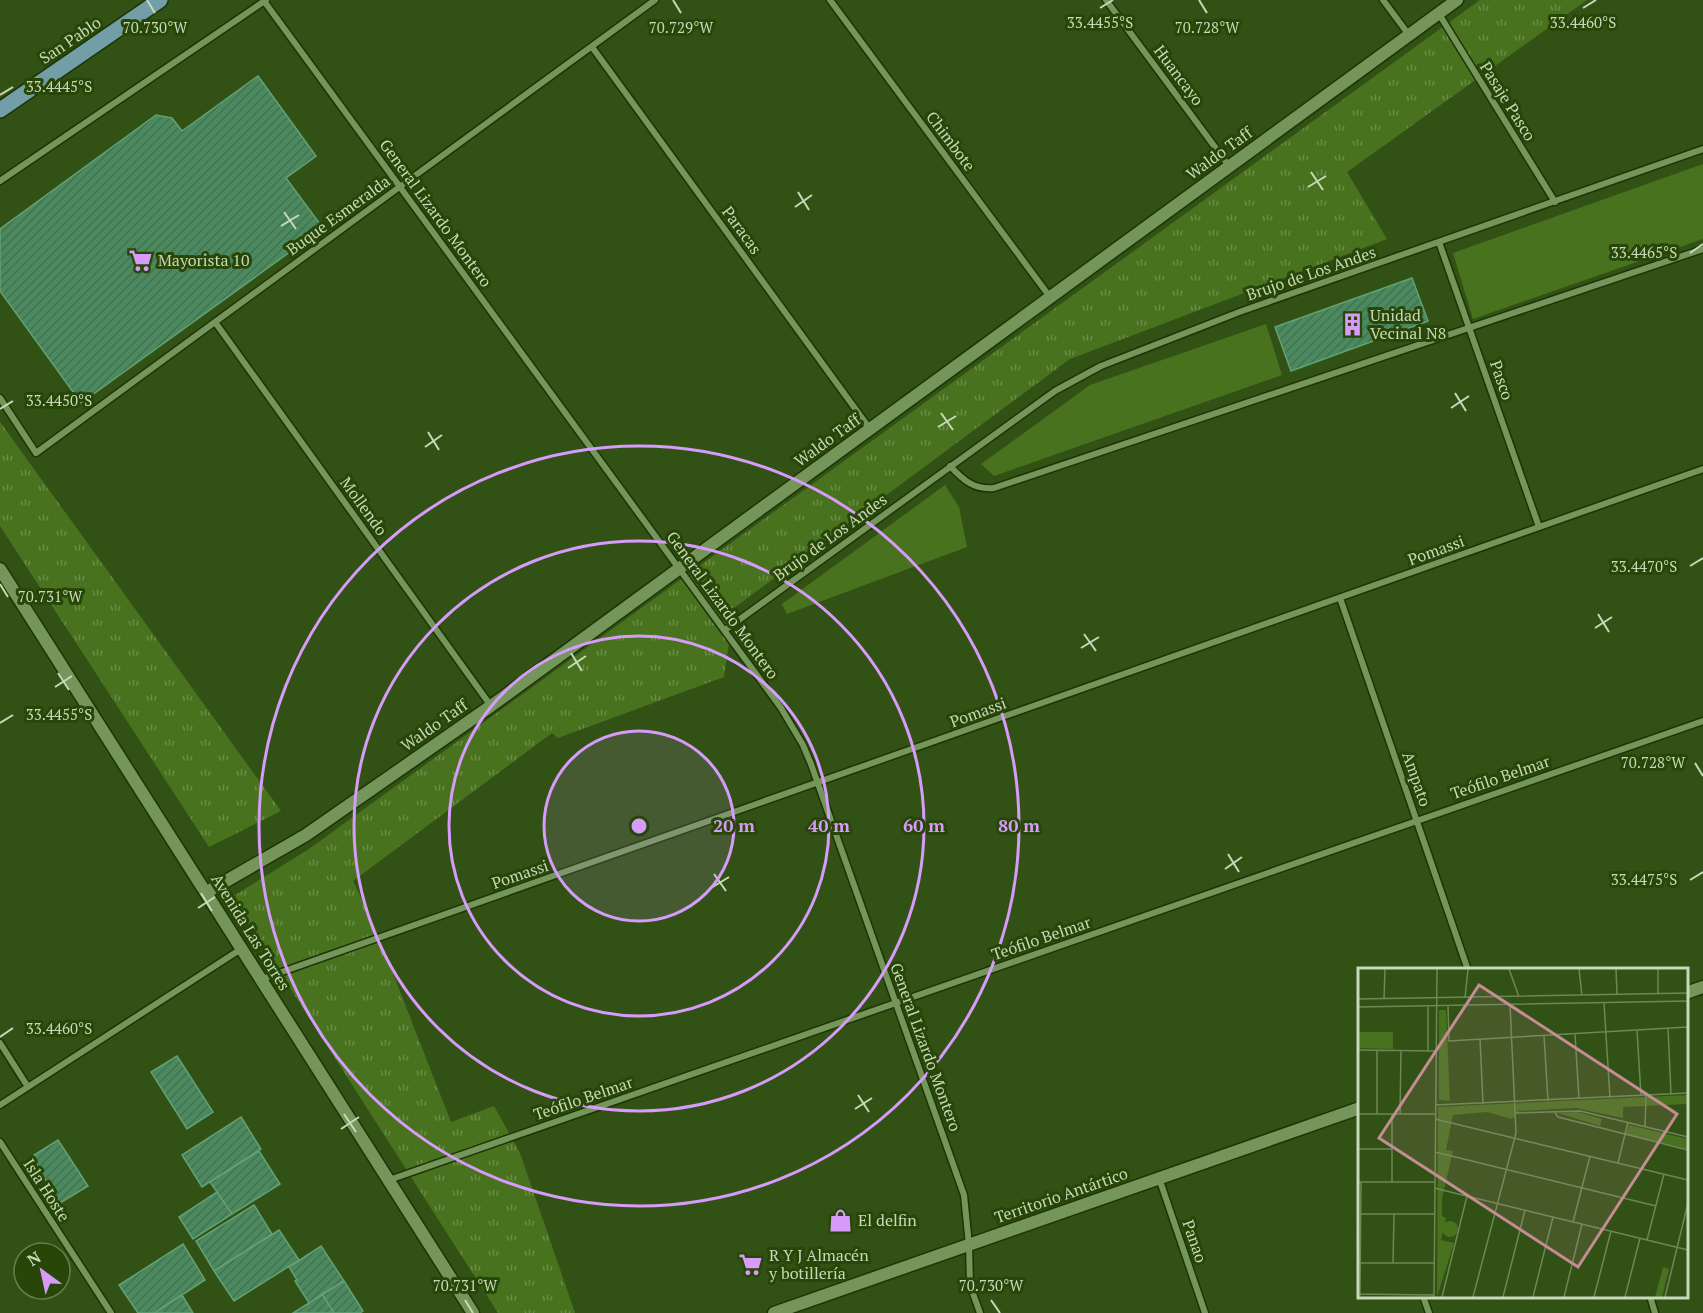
<svg xmlns="http://www.w3.org/2000/svg" width="1703" height="1313" viewBox="0 0 1703 1313" font-family="'PT Serif',serif">
  <style>
    .grass { fill: url(#grass-tufts) }
    .green { fill: #49721f }
    .building { fill: url(#building-hatch); stroke: #62a275; stroke-width: 1.5 }
    .lines { fill: none; stroke-linecap: round; stroke-linejoin: round }
    .street-casing { stroke: #1e3406; stroke-width: 9 }
    .secondary-casing { stroke: #1e3406; stroke-width: 15 }
    .primary-casing { stroke: #1e3406; stroke-width: 18 }
    .street { stroke: #74965a; stroke-width: 6 }
    .secondary { stroke: #74965a; stroke-width: 12 }
    .primary { stroke: #729ea8; stroke-width: 15 }
    .ticks { fill: none; stroke: #c6d9b9; stroke-width: 2 }
    .ring { fill: none; stroke: #d79bf9; stroke-width: 3 }
    .labels { text-anchor: middle; stroke-width: 6; stroke-linejoin: round; paint-order: stroke }
    .street-label { font-size: 16px; fill: #c6d9b9; stroke: #284607 }
    .poi-label { font-size: 16px; fill: #c6d9b9; stroke: #284607; text-anchor: start }
    .inset-road { fill: none; stroke: #6d8757; stroke-width: 1.5 }
    .view { fill: #c48c93; fill-opacity: 0.15; stroke: #c48c93; stroke-width: 3 }
    .inset-edge { fill: none; stroke: #c6d9b9; stroke-width: 3 }
    .ticks-label { font-size: 15px; text-anchor: middle; fill: #c6d9b9; stroke: #284607; stroke-width: 6; stroke-linejoin: round; paint-order: stroke }
    .centre { fill: #d79bf9; stroke: #284607; stroke-width: 3 }
    .ring-label { font-size: 18px; text-anchor: middle; font-weight: bold; fill: #d79bf9; stroke: #284607; stroke-width: 6; stroke-linejoin: round; paint-order: stroke }
  </style>
  <defs>
    <pattern id="grass-tufts" width="24" height="20" patternUnits="userSpaceOnUse" patternTransform="scale(1.5)"><rect width="24" height="20" fill="#49721f"/><path d="M3 7l-1-3M5 7V3M7 7l1-3M15 17l-1-3M17 17v-4M19 17l1-3" fill="none" stroke="#6a8c48"/></pattern>
    <pattern id="building-hatch" width="6" height="6" patternUnits="userSpaceOnUse" patternTransform="scale(1.5)"><rect width="6" height="6" fill="#4b895e"/><path d="M-1 1l2-2M0 6l6-6M5 7l2-2" fill="none" stroke="#457051"/></pattern>
  </defs>
  <rect width="100%" height="100%" fill="#325115"/>
  <!-- grass -->
  <path class="grass" d="M1480,0H1587L1347,172L1387,239L1070,359L734,608L724,677L558,738L552,733L353,881L374,925L451,1122L494,1106L520,1153L575,1313H498L232,897L309,849Z
    M0,422L281,811L209,847L0,526Z"/>
  <!-- green -->
  <path class="green" d="M1703,164V239L1473,319L1453,253Z
    M1266,324L1282,375L994,476L981,464L1090,385Z
    M945,485L959,507L967,547L787,614L782,604Z"/>
  <!-- building -->
  <path class="building" d="M258,76L316,156L286,178L323,228L81,403L0,291V229L156,115L172,118L182,131Z
    M1412,278L1428,321L1291,371L1275,327Z
    M177,1056L213,1112L187,1129L151,1072Z
    M241,1117L261,1149L202,1187L182,1155Z
    M58,1140L88,1186L60,1203L31,1157Z
    M259,1151L280,1184L232,1214L210,1182Z
    M217,1192L232,1214L193,1239L179,1217Z
    M254,1205L272,1234L214,1271L196,1241Z
    M279,1230L299,1260L234,1301L214,1271Z
    M183,1244L205,1280L154,1313H138L119,1285Z
    M321,1246L344,1281L309,1303L295,1281L297,1280L289,1267Z
    M344,1281L363,1311L360,1313H334L322,1294Z
    M322,1294L334,1313H293L309,1303Z
    M182,1295L193,1313H154Z"/>
  <g class="lines">
    <defs>
      <path id="street" d="M830,0L1050,297
        M1106,0L1229,166
        M1383,0L1409,35
        M264,1L781,708L803,745L811,764L964,1195L969,1245L970,1285L980,1313
        M1439,14L1555,202
        M592,47L870,429
        M0,181L266,0
        M1439,242L1539,527
        M215,322L491,706
        M0,398L36,453L655,0
        M950,466C963,480 974,490 994,488L1703,249
        M1340,598L1468,970
        M725,630L1055,391L1101,366L1242,311L1703,149
        M262,979L1703,469
        M0,1043L28,1087
        M0,1105L241,949
        M0,1142L111,1313
        M1159,1178L1205,1313
        M389,1180L1703,721
        M1423,1296L1429,1313
        M1650,1296L1655,1313"/>
      <path id="secondary" d="M0,569L473,1313
        M207,892L306,835L491,706L1457,0
        M1686,993L1703,987
        M774,1313L1360,1108"/>
      <path id="primary" d="M0,110L160,0"/>
    </defs>
    <!-- street casing -->
    <use href="#street" class="street-casing"/>
    <!-- secondary casing -->
    <use href="#secondary" class="secondary-casing"/>
    <!-- primary casing -->
    <use href="#primary" class="primary-casing"/>
    <!-- street -->
    <use href="#street" class="street"/>
    <!-- secondary -->
    <use href="#secondary" class="secondary"/>
    <!-- primary -->
    <use href="#primary" class="primary"/>
  </g>
  <!-- ticks -->
  <path class="ticks" d="M147,0L155,13M673,0L681,13M1199,0L1207,13M1100,8L1113,0M1583,8L1596,0M0,95L13,87M1311,172L1323,190M1308,187L1326,176M798,192L809,210M795,207L812,195M284,212L296,229M281,226L299,215M1690,253L1703,244M1455,393L1466,411M1451,408L1469,396M0,409L13,401M941,413L953,430M938,427L956,416M428,432L439,450M425,447L442,435M1690,566L1703,558M0,584L8,597M1598,614L1609,632M1595,628L1612,617M1084,634L1096,651M1081,648L1099,637M571,653L582,671M568,668L586,656M58,673L69,690M55,687L72,676M0,723L13,715M1695,763L1703,776M1228,854L1239,872M1225,869L1242,857M714,874L726,891M1690,880L1703,872M711,888L729,877M201,893L212,911M198,908L215,897M0,1037L13,1028M858,1095L869,1112M855,1109L872,1098M344,1114L356,1132M341,1129L359,1117M465,1300L473,1313M991,1300L1000,1313"/>
  <!-- distance rings -->
  <circle cx="639" cy="826" r="95" fill="#d79bf9" fill-opacity=".12"/>
  <g class="ring">
    <circle cx="639" cy="826" r="95"/>
    <circle cx="639" cy="826" r="190"/>
    <circle cx="639" cy="826" r="285"/>
    <circle cx="639" cy="826" r="380"/>
  </g>
  <!-- icons -->
  <defs>
    <symbol id="supermarket-bare" viewBox="-9 -9 18 18"><path d="M-6-5.5h2.5l.6 2H6L4.5 2H-2.5L-4.4-4H-6ZM-1.5 3.2a1.3 1.3 0 1 0 .1 0ZM3 3.2a1.3 1.3 0 1 0 .1 0Z" fill="#d79bf9" stroke="#284607" stroke-width="2.5" paint-order="stroke"/></symbol>
    <symbol id="building-bare" viewBox="-9 -9 18 18"><path d="M-4-6H4V6H1V3H-1V6H-4ZM-2.5-4.3h1.7v1.8h-1.7ZM.8-4.3h1.7v1.8H.8ZM-2.5-1h1.7V.8h-1.7ZM.8-1h1.7V.8H.8Z" fill="#d79bf9" stroke="#284607" stroke-width="2.5" paint-order="stroke"/></symbol>
    <symbol id="shop-bare" viewBox="-9 -9 18 18"><path d="M-5-2.5h2.3a2.7 3.5 0 0 1 5.4 0H5L5.5 6h-11ZM-1.5-2.5h3a1.5 2.3 0 0 0-3 0Z" fill="#d79bf9" stroke="#284607" stroke-width="2.5" paint-order="stroke"/></symbol>
  </defs>
  <g fill-rule="evenodd">
    <use href="#supermarket-bare" x="124" y="244" width="33" height="33"/>
    <use href="#building-bare" x="1336" y="308" width="33" height="33"/>
    <use href="#shop-bare" x="824" y="1204" width="33" height="33"/>
    <use href="#supermarket-bare" x="734" y="1248" width="33" height="33"/>
  </g>
  <g class="labels">
    <!-- street labels -->
    <g class="street-label">
      <text transform="translate(70 40) rotate(-34)" y="6">San Pablo</text>
      <text transform="translate(1179 75) rotate(53)" y="6">Huancayo</text>
      <text transform="translate(1508 101) rotate(58)" y="6">Pasaje Pasco</text>
      <text transform="translate(951 141) rotate(53)" y="6">Chimbote</text>
      <text transform="translate(1219 153) rotate(-36)" y="6">Waldo Taff</text>
      <text transform="translate(436 213) rotate(54)" y="6">General Lizardo Montero</text>
      <text transform="translate(338 215) rotate(-36)" y="6">Buque Esmeralda</text>
      <text transform="translate(742 230) rotate(54)" y="6">Paracas</text>
      <text transform="translate(1311 273) rotate(-19)" y="6">Brujo de Los Andes</text>
      <text transform="translate(1502 380) rotate(71)" y="6">Pasco</text>
      <text transform="translate(827 440) rotate(-36)" y="6">Waldo Taff</text>
      <text transform="translate(364 506) rotate(54)" y="6">Mollendo</text>
      <text transform="translate(830 537) rotate(-36)" y="6">Brujo de Los Andes</text>
      <text transform="translate(1436 550) rotate(-20)" y="6">Pomassi</text>
      <text transform="translate(723 605) rotate(54)" y="6">General Lizardo Montero</text>
      <text transform="translate(978 712) rotate(-20)" y="6">Pomassi</text>
      <text transform="translate(434 725) rotate(-35)" y="6">Waldo Taff</text>
      <text transform="translate(1500 777) rotate(-19)" y="6">Teófilo Belmar</text>
      <text transform="translate(1417 779) rotate(71)" y="6">Ampato</text>
      <text transform="translate(520 874) rotate(-19)" y="6">Pomassi</text>
      <text transform="translate(251 932) rotate(58)" y="6">Avenida Las Torres</text>
      <text transform="translate(1041 938) rotate(-19)" y="6">Teófilo Belmar</text>
      <text transform="translate(926 1047) rotate(70)" y="6">General Lizardo Montero</text>
      <text transform="translate(583 1098) rotate(-19)" y="6">Teófilo Belmar</text>
      <text transform="translate(47 1190) rotate(57)" y="6">Isla Hoste</text>
      <text transform="translate(1061 1195) rotate(-19)" y="6">Territorio Antártico</text>
      <text transform="translate(1195 1241) rotate(71)" y="6">Panao</text>
    </g>
    <!-- poi labels -->
    <g class="poi-label">
      <text x="158" y="266">Mayorista 10</text>
      <text x="1370" y="321">Unidad<tspan x="1370" dy="18">Vecinal N8</tspan></text>
      <text x="858" y="1226">El delfin</text>
      <text x="769" y="1261">R Y J Almacén<tspan x="769" dy="18">y botillería</tspan></text>
    </g>
  </g>
  <!-- overview -->
  <g transform="translate(1358 968)">
    <rect width="330" height="330" fill="#325115"/>
    <path d="M81,42H88L92,133L81,132ZM330,127V136L265,139V150L218,140L161,143L154,151L129,144L95,147L88,182L95,183L84,230V248L88,250L83,272L96,275L79,329L80,139ZM305,299L311,301L304,329H297Z" fill="#49721f"/>
    <path d="M0,64H35V81L0,80ZM219,144L244,151L242,158L200,145ZM271,157L330,171V181L268,166ZM84 261a8 8 0 1 1 16 0a8 8 0 1 1-16 0Z" fill="#49721f"/>
    <path class="inset-road" d="M151,1L161,29M221,1L224,28M258,1L259,27M300,1V26M107,30L110,1M0,31L330,25M26,31L27,1M246,35L252,130M90,38L91,73L330,59M0,39L330,33M310,60L313,126M279,62L283,128M217,66L221,131M186,67L190,133M122,71L125,136M0,82L78,83M70,83V39M77,137L330,125M196,143L200,149L330,182M158,145L222,143L330,169M0,146H77M19,146V82M34,146V214M42,146L43,82M77,151L330,212M287,158L288,128M0,181H34M77,184L298,238M260,195L270,154M0,214H77M76,220L330,282M3,246H76M215,254L232,188M289,272L306,206M0,295H76M35,295L36,246M2,326L76,327M2,329L3,214M76,329L79,1M84,329L109,228M115,329L158,165L152,37M145,329L167,242M175,329L195,249M206,329L224,256M236,329L253,263M267,329L282,270M307,329L330,235"/>
    <path class="view" d="M121,17L319,146L220,299L21,170Z"/>
    <rect width="330" height="330" class="inset-edge"/>
  </g>
  <g class="ticks-label">
    <text x="1100" y="28">33.4455°S</text>
    <text x="1583" y="28">33.4460°S</text>
    <text x="155" y="33">70.730°W</text>
    <text x="681" y="33">70.729°W</text>
    <text x="1207" y="33">70.728°W</text>
    <text x="59" y="92">33.4445°S</text>
    <text x="1644" y="258">33.4465°S</text>
    <text x="59" y="406">33.4450°S</text>
    <text x="1644" y="572">33.4470°S</text>
    <text x="50" y="602">70.731°W</text>
    <text x="59" y="720">33.4455°S</text>
    <text x="1653" y="768">70.728°W</text>
    <text x="1644" y="885">33.4475°S</text>
    <text x="59" y="1034">33.4460°S</text>
    <text x="465" y="1291">70.731°W</text>
    <text x="991" y="1291">70.730°W</text>
  </g>
  <circle cx="639" cy="826" r="9" class="centre"/>
  <g class="ring-label">
    <text x="734" y="832">20 m</text>
    <text x="829" y="832">40 m</text>
    <text x="924" y="832">60 m</text>
    <text x="1019" y="832">80 m</text>
  </g>
  <!-- north arrow -->
  <g transform="translate(42 1271) rotate(327)"><circle r="28" fill="#284607" stroke="#67814e" stroke-width="1.5"/>
  <path d="M0-4.5L10 22L0 15L-10 22Z" fill="#d79bf9"/>
  <text y="-9" font-size="16" font-weight="bold" text-anchor="middle" fill="#c6d9b9">N</text>
  </g>
</svg>
